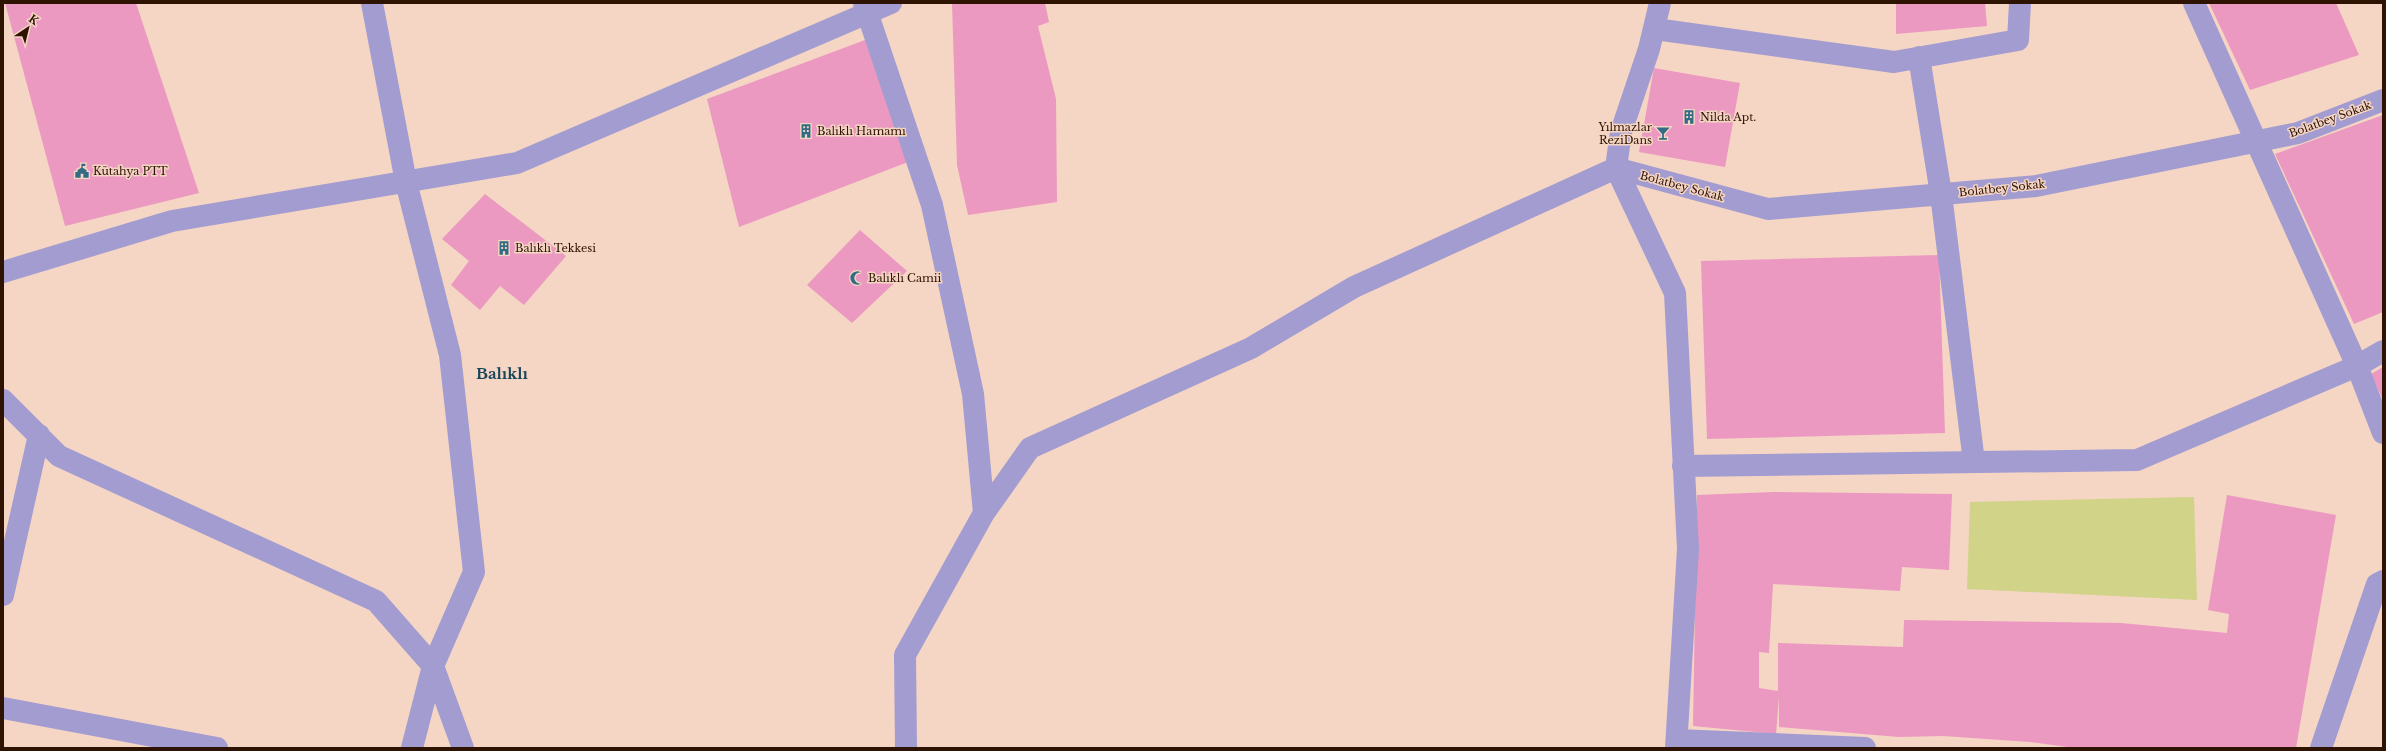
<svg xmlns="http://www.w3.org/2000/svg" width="2386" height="751" viewBox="0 0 2386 751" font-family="'Libre Baskerville',serif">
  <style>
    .green { fill: #d0d388 }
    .building { fill: #ec99c1 }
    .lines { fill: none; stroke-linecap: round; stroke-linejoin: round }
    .street { stroke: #a29cd1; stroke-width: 22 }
    .labels { text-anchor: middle; stroke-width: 3; stroke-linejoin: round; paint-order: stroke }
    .poi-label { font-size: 11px; fill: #2e1303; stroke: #f5d5c4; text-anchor: start }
    .street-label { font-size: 11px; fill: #2e1303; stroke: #f5d5c4 }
    .district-label { font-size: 15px; font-weight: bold; fill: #174559; stroke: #f5d5c4 }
  </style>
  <rect width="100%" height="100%" fill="#f5d5c4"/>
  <!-- green -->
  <path class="green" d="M2194,497L2197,600L1967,589L1970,502Z"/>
  <!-- building -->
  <path class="building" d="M5,3H136L199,193L65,226Z
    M952,3H1045L1049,22L1038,26L1056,99L1057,202L968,215L957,165Z
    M1896,3H1985L1987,26L1896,34Z
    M2209,3H2336L2359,55L2250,90Z
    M865,40L908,162L739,227L707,99Z
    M1654,68L1740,83L1725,167L1639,152Z
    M2383,115V312L2354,324L2275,154Z
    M485,194L566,256L524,305L500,286L480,310L451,285L469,261L442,239Z
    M860,230L907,271L852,323L807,285Z
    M1939,255L1945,433L1707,439L1701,261Z
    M2383,367V400L2371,374Z
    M1773,492L1952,494L1949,570L1902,567L1900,591L1773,584L1769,653L1759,652V688L1778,691V643L1903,647L1904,620L2121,623L2227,633L2229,614L2208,610L2227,495L2336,515L2296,748H2075L2030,742L1943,736L1899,737L1779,727V697L1776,734L1693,726L1697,495Z"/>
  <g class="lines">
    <!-- street -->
    <path class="street" d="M372,3L406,182L450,355L474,572L433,666L412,748
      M864,3L932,205L973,394L984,513
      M2194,3L2357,366L2383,433
      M1655,29L1894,62L2018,40L2020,3
      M1919,57L1941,194L1974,462
      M1616,168L1768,209L2036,186L2298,133L2383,100
      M1616,168L1675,293L1688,549L1676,748
      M3,272L172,221L517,163L891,3
      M3,400L59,456L376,601L433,666L463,748
      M1683,466L2137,460L2357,366L2383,351
      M3,595L39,435
      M3,708L217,748
      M1677,740L1865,748
      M906,748L905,655L984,513L1030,448L1251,348L1354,287L1616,168L1621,132L1649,49L1660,3
      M2321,748L2377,584L2383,581"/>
  </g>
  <!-- icons -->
  <defs>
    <symbol id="building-bare" viewBox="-9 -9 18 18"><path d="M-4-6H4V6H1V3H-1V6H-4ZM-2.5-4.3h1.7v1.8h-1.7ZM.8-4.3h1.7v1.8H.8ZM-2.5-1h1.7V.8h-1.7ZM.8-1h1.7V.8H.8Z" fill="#326b84" stroke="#f5d5c4" stroke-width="2.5" paint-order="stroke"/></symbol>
    <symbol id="bar-bare" viewBox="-9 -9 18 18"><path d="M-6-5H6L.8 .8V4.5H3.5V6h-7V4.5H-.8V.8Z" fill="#326b84" stroke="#f5d5c4" stroke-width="2.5" paint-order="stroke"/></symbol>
    <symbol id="civic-bare" viewBox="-9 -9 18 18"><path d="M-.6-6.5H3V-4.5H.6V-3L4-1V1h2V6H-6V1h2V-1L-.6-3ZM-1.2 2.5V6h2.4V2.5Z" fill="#326b84" stroke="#f5d5c4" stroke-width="2.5" paint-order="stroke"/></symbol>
    <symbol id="mosque-bare" viewBox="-9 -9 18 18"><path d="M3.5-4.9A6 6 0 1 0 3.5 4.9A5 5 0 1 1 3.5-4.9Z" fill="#326b84" stroke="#f5d5c4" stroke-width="2.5" paint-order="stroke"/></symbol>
  </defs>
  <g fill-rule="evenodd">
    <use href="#building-bare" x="1679" y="107" width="20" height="20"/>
    <use href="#building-bare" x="796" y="121" width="20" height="20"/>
    <use href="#bar-bare" x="1653" y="123" width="20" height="20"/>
    <use href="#civic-bare" x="72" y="161" width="20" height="20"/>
    <use href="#building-bare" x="494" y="238" width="20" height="20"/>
    <use href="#mosque-bare" x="847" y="268" width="20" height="20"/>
  </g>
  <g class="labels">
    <!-- poi labels -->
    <g class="poi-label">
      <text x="1700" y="121">Nilda Apt.</text>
      <text x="1652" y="131" text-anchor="end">Yılmazlar<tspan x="1652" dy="13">ReziDans</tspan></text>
      <text x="817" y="135">Balıklı Hamamı</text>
      <text x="93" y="175">Kütahya PTT</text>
      <text x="515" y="252">Balıklı Tekkesi</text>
      <text x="868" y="282">Balıklı Camii</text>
    </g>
    <!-- street labels -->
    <g class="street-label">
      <text transform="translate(2330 119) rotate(-20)" y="4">Bolatbey Sokak</text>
      <text transform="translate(1682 186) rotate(15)" y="4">Bolatbey Sokak</text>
      <text transform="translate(2002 188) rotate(-6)" y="4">Bolatbey Sokak</text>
    </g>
    <!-- district labels -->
    <g class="district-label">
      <text x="502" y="379">Balıklı</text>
    </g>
  </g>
  <!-- border -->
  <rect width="2386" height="751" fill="none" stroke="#2e1303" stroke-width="8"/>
  <!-- north arrow -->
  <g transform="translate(28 28) rotate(35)" stroke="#f5d5c4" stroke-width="3" paint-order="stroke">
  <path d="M0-3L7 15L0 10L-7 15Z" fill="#2e1303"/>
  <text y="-6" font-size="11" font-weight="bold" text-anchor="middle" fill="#2e1303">K</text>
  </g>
</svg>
